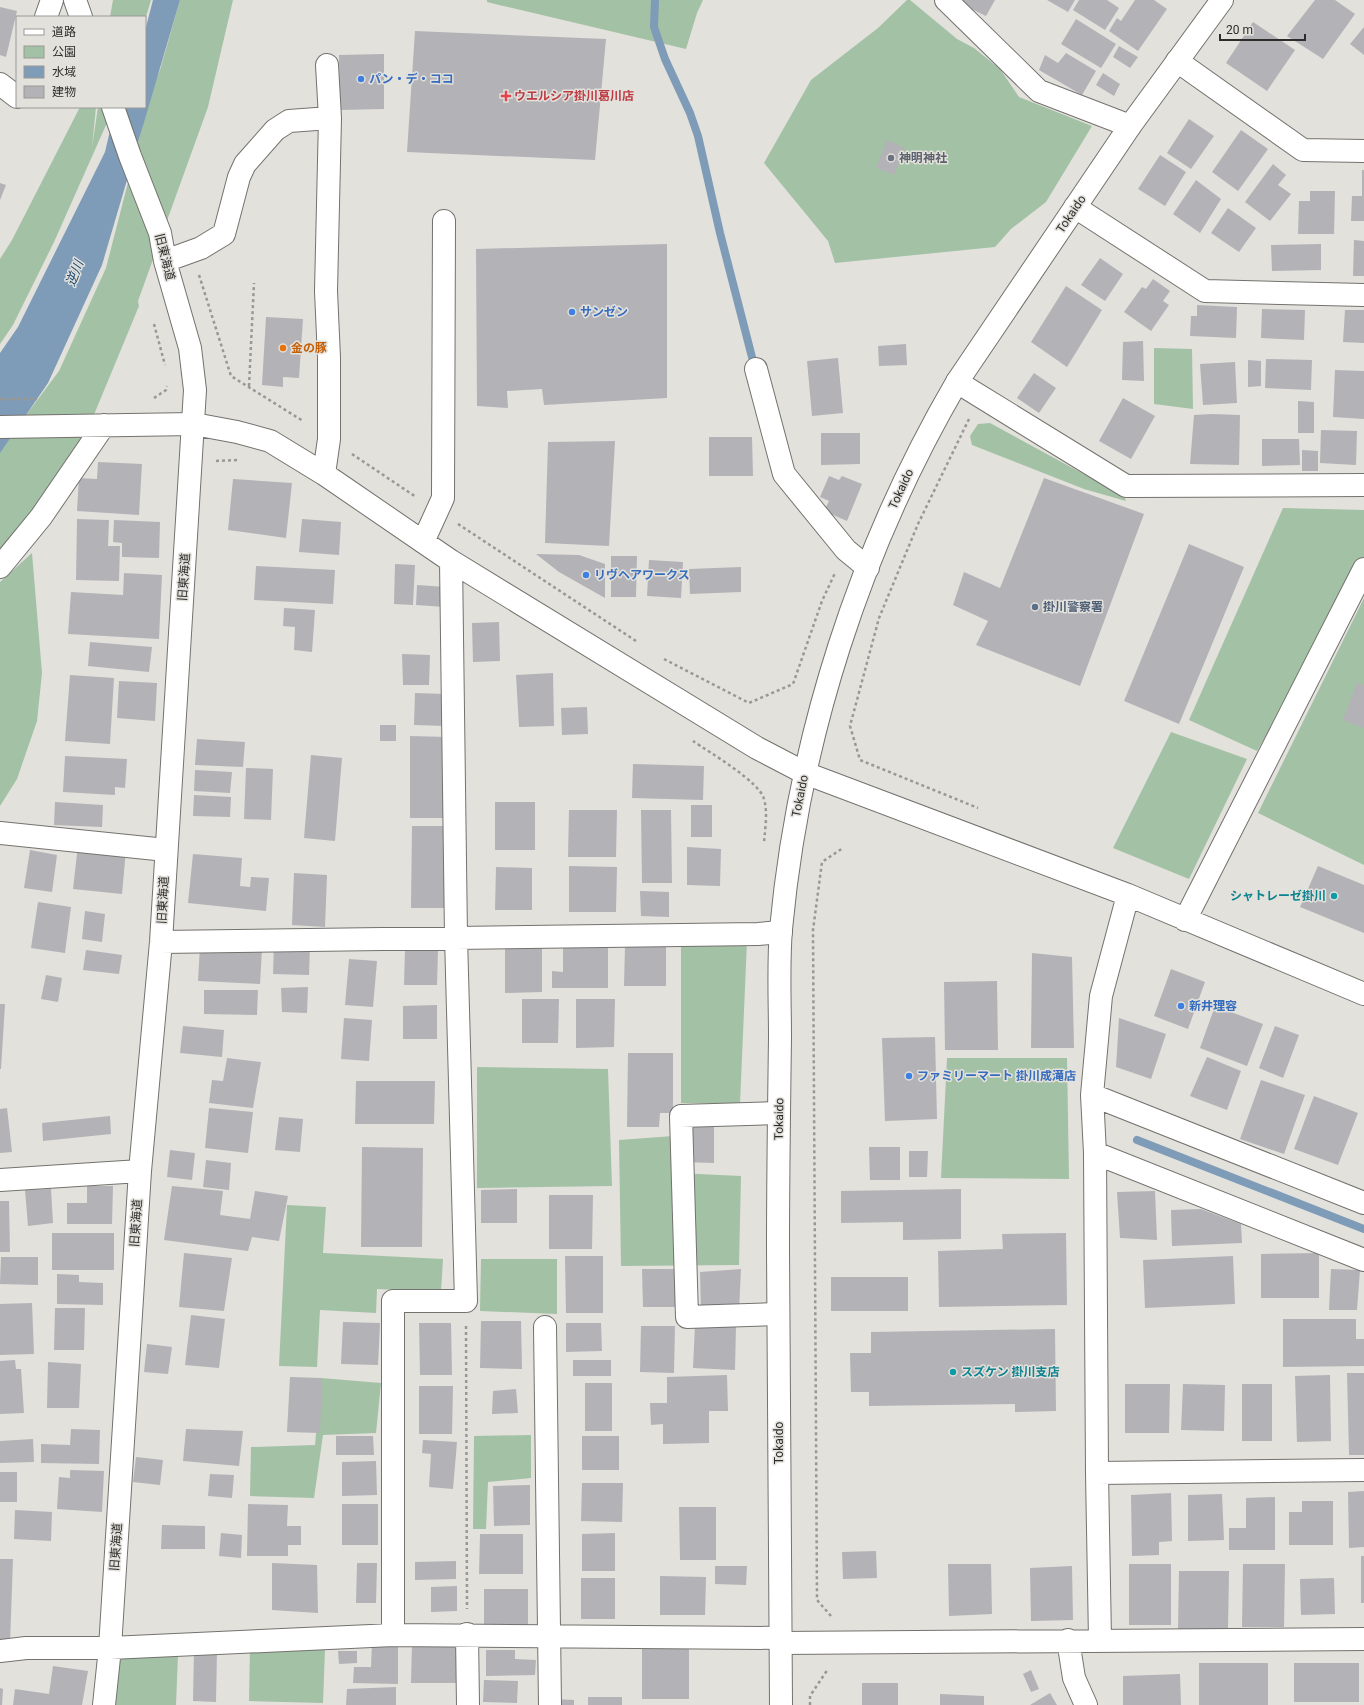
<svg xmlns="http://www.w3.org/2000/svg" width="1364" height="1705" viewBox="0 0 1364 1705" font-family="Roboto,'Noto Sans JP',sans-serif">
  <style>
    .green { fill: #a3c1a5 }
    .water { fill: #7e9bb8 }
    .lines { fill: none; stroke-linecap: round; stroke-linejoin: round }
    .stream { stroke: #7e9bb8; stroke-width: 8 }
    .building { fill: #b3b2b7 }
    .minor-casing { stroke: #74726e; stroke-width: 24 }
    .major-casing { stroke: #74726e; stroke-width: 24 }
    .path { stroke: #9a9894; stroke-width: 2.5; stroke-dasharray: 3 3; stroke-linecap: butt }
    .minor { stroke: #fff; stroke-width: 22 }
    .major { stroke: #fff; stroke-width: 22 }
    .shop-dot { fill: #3f7fe0; stroke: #e3e1dc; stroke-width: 1.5 }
    .health-dot { fill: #e0444e; stroke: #e3e1dc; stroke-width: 1.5 }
    .worship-dot { fill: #6b7280; stroke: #e3e1dc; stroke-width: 1.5 }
    .food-dot { fill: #e8710a; stroke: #e3e1dc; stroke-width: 1.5 }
    .service-dot { fill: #5c6f8a; stroke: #e3e1dc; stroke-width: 1.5 }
    .culture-dot { fill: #0f9aa8; stroke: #e3e1dc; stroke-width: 1.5 }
    .labels { text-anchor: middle; stroke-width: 3; stroke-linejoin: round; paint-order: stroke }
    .shop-label { font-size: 12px; font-weight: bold; fill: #366cbe; stroke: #e3e1dc; text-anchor: start }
    .health-label { font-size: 12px; font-weight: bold; fill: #be3a42; stroke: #e3e1dc; text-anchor: start }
    .worship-label { font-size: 12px; font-weight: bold; fill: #5b616d; stroke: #e3e1dc; text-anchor: start }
    .street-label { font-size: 12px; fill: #2d2c2a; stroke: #e3e1dc }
    .food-label { font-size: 12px; font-weight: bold; fill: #c56008; stroke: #e3e1dc; text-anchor: start }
    .service-label { font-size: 12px; font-weight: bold; fill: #4e5e75; stroke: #e3e1dc; text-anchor: start }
    .culture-label { font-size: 12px; font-weight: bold; fill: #0d838f; stroke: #e3e1dc; text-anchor: end }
    .water-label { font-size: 13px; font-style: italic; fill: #1d4b73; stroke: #e3e1dc }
  </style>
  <rect width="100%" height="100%" fill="#e3e1dc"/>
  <!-- green -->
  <path class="green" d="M113,0H151L145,20V17H110Z
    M180,0H233L208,107L138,301L139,306L69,475L0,566V450L59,371L106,268L142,128L148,99L160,70Z
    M487,0H703L697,13L686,49L499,5L487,2Z
    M907,0H910L957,39L974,48L1000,69L1019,97L1092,126L1046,202L1011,229L995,247L835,263L828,241L764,163L811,80L878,28Z
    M80,107H96L92,147L98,107H114L54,242L13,325L0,344V259L12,240Z
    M1154,348L1192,349L1193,409L1154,404Z
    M990,423L1124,496L1126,501L1084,489L972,445L970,436L978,424Z
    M1283,508L1364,510V563L1257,751L1189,720Z
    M32,553L42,673L37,721L17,779L0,806V582Z
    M1364,598V865L1258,813Z
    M1171,732L1247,759L1189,879L1113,848Z
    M747,941L740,1104L681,1103V944Z
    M947,1058H1067L1069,1179L941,1178Z
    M477,1067L608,1069L612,1186L477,1188Z
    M673,1136L677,1173L741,1176L739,1265L621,1266L619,1140Z
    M287,1205L326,1207L323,1253L443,1259L441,1292L377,1289L376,1313L320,1310L317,1367L279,1366Z
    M481,1259H557V1314L480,1311Z
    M321,1378L381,1383L376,1433L323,1435L314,1498L250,1496L251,1447L315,1445Z
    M531,1435V1478L488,1482L486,1529H473L474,1436Z
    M250,1647L325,1649L323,1703L249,1701Z
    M119,1652L178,1655L176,1705H116Z"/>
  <!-- water -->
  <path class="water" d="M153,0H180L102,265L48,383L0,453V353L18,327L105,152L109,135L120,107H145V31Z"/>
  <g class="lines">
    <!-- stream -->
    <path class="stream" d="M655,0L654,27L665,59L690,113L698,136L720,233L753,361
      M1137,1140L1364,1229"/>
  </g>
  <!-- building -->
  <path class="building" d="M953,0H995L986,16Z
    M1047,0H1075L1068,12Z
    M1079,0H1107L1119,8L1105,30L1073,10Z
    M1135,0H1154L1167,9L1138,51L1109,31L1117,18L1121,21Z
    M1315,0H1335L1355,14L1323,59L1287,36Z
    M0,7L17,11L6,57L0,55Z
    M1076,19L1116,44L1101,68L1061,44Z
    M1253,22L1295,50L1267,91L1226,63Z
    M1364,27V55L1350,44Z
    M415,31L606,39L595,160L407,152Z
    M1119,46L1138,57L1130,68L1113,57Z
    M1066,53L1096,71L1082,95L1039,70L1045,55L1058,63Z
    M384,54V109L340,110L339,55Z
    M1103,73L1120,84L1114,96L1096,85Z
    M1189,119L1214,136L1191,169L1167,153Z
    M1241,130L1268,149L1238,191L1212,172Z
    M887,140L905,148L894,175L876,168Z
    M1160,155L1186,172L1165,206L1138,189Z
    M1273,164L1286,175L1278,185L1291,194L1270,221L1245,202Z
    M1362,170H1364V221H1351L1352,196H1362Z
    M1196,180L1221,199L1200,233L1173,214Z
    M0,183L6,185L0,200Z
    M1310,191H1335L1334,234H1298L1299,201H1310Z
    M1228,208L1256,228L1239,252L1211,233Z
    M1354,240L1364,241V276H1353Z
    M667,244V398L544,405L542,389L507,391L508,408L477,406L476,249Z
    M1321,244V270L1272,271L1271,245Z
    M1100,258L1123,274L1105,301L1081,285Z
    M1153,279L1170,291L1163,301L1169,305L1151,331L1124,312L1142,287L1146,289Z
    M1066,286L1102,310L1067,367L1031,342Z
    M1197,305L1237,307L1236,338L1190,336L1191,316H1197Z
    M1262,309L1305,310L1304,340L1261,338Z
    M1345,310H1364V343L1343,342Z
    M266,317L303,319L299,378L283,377V387L262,385Z
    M1143,341L1144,381L1122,380L1123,342Z
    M906,344L907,365L879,366L878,346Z
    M838,358L843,413L812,416L807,361Z
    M1266,359L1312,360L1311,390L1265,388Z
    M1248,360L1261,361V386L1248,387Z
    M1235,362L1237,403L1203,405L1200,364Z
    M1335,370L1364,371V419L1333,417Z
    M1034,373L1056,388L1039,413L1017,398Z
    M1123,398L1155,416L1131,459L1099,441Z
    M1298,401L1314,402V433H1298Z
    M1212,414L1240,415L1239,465L1190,464L1194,415Z
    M1321,430L1357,431L1356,465L1320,463Z
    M821,433H860V464L821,465Z
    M709,437H752L753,476H709Z
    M1262,439H1299L1300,465L1262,466Z
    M615,441L609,546L545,543L548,442Z
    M1302,450L1318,451V471H1302Z
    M98,462L142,464L139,515L77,511L79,478L97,479Z
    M829,476L839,480L842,476L862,484L847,521L824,511L829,501L820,497Z
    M1044,478L1144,514L1080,686L976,645L988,621L953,605L964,572L1000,588Z
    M233,479L292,483L286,538L228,530Z
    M77,519L109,520L108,546H120L119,581L76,580Z
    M302,519L341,522L339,555L299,552Z
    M114,520L160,522L159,558L122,557V543L113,542Z
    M1189,544L1244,567L1179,724L1124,701Z
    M536,554L579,555L605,564V598L559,572Z
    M611,556H637L636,597H611Z
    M649,560L683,562L681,598L647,596Z
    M395,564L415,565L413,605L394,604Z
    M256,566L335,570L333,604L254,600Z
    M741,567V592L690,594L689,569Z
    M124,573L162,575L159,639L68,634L71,592L123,595Z
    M417,585L446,587L445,607L416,605Z
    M284,608L315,610L312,652L294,650L295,627L283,626Z
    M499,622L500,661L473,662L472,623Z
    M90,642L152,647L149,672L88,666Z
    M402,654L430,655L429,685H403Z
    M553,673L554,726L519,727L516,675Z
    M70,675L114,678L110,744L65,741Z
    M119,681L157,683L155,721L117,718Z
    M1357,682L1364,685V728L1343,720Z
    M415,693L446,694L445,726L414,725Z
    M587,707L588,734L562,735L561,708Z
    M380,725H396V741H380Z
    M410,736L448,737L446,818H410Z
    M197,739L245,742L243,767L195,765Z
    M311,755L342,758L335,841L304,838Z
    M65,756L127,759L125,788L115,787V795L63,792Z
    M633,764L704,766L703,800L632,798Z
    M246,768L273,769L271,820L244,819Z
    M195,770L232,772L230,793L194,791Z
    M194,795L231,797L230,817L193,816Z
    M55,802L103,805L102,827L54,825Z
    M495,802H535V850H495Z
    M691,805H712V837H691Z
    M569,810H617L616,857H568Z
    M641,810H671L672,883H642Z
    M412,826H449L448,908H411Z
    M78,845L126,850L122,894L73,889Z
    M687,847L721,849L720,886L687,885Z
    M30,850L57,855L52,892L24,888Z
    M193,854L242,858L240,886L250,887L251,877L269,878L266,911L188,903Z
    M569,866L617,867L616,912H569Z
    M1318,866L1364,885V933L1300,907Z
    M496,867L532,868V910H495Z
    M294,873L327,875L325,927L292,925Z
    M640,891L669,892V917L641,916Z
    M38,902L71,907L65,953L31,948Z
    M85,911L105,914L102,942L82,939Z
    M274,943L310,945L309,975L273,974Z
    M505,945H542V992L505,993Z
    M625,945H666V986H624Z
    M200,946L262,949L260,984L198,981Z
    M563,946H608V988H552V971L563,972Z
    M405,949L438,950L437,985H404Z
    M86,950L122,955L119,974L83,970Z
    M1032,953L1072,957L1074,1048H1031Z
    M349,959L377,961L373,1007L345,1005Z
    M1171,969L1205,982L1188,1029L1154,1016Z
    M46,975L62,978L58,1002L41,999Z
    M997,981L998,1050H945L944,982Z
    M308,987L307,1013L282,1012L281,988Z
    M204,990H258L257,1015L204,1014Z
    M522,999H559L558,1043H522Z
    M576,999H615L614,1047L576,1048Z
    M0,1004H5L1,1069H0Z
    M437,1005V1039H403V1006Z
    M1215,1006L1263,1024L1247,1066L1200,1048Z
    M344,1018L372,1020L369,1061L341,1059Z
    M1119,1018L1166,1034L1151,1079L1116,1067Z
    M183,1026L224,1030L222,1057L180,1053Z
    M1275,1026L1299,1035L1283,1078L1259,1068Z
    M935,1037L937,1119L885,1121L882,1038Z
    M628,1053H673V1113H660L659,1127H627Z
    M1207,1057L1241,1071L1227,1110L1190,1096Z
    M227,1058L261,1062L253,1108L209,1103L212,1080L223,1081Z
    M1261,1080L1305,1095L1284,1154L1240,1139Z
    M356,1081H435L434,1124H355Z
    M1314,1096L1358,1113L1338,1165L1294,1149Z
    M7,1108L12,1152L0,1153V1109Z
    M209,1108L253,1112L248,1153L205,1148Z
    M110,1116L111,1134L43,1141L42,1123Z
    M279,1117L303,1119L300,1152L275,1150Z
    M684,1126L714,1127V1163L684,1162Z
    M362,1147L423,1148L422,1247H361Z
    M869,1147H900V1180H870Z
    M170,1150L195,1153L192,1180L167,1177Z
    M909,1151H928L927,1177H909Z
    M206,1160L231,1163L229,1190L203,1187Z
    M87,1186H113L112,1224H67V1203H87Z
    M172,1186L223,1191L220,1215L250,1219L255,1191L288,1196L279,1241L252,1237L248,1251L164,1240Z
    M51,1189L53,1223L28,1226L25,1190Z
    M517,1189V1223H481V1190Z
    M961,1189V1239L903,1240V1222L841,1223V1191Z
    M1155,1191L1157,1240L1120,1238L1117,1192Z
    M549,1195H593L592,1249H549Z
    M0,1201H9L10,1252H0Z
    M1201,1209L1241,1224L1242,1243L1172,1246L1171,1210Z
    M52,1233H114V1270H52Z
    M1066,1233L1067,1305L939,1307L938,1251L1003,1249L1002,1234Z
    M184,1253L232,1258L224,1311L179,1307Z
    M1319,1253V1298H1261V1254Z
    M565,1256H603V1313H566Z
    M1233,1256L1235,1304L1145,1308L1143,1260Z
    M1,1257H38V1285L0,1284Z
    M642,1269H675V1307H643Z
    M741,1269L739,1311H701L700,1272Z
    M1331,1269L1360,1270L1357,1310H1329Z
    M57,1274L79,1275V1282L103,1283V1305L57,1304Z
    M831,1277H908V1311H831Z
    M32,1303L34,1354L0,1355V1304Z
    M55,1308H85L84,1350H54Z
    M191,1315L225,1319L219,1368L185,1365Z
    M1283,1319H1356V1339H1364V1366L1283,1367Z
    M481,1321H521L522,1369L480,1368Z
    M343,1322L380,1323L378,1365L341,1364Z
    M419,1323H451L452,1375H420Z
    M566,1323H601L602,1351L566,1352Z
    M695,1325L736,1326L735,1370L693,1368Z
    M641,1326H675L674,1373L640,1372Z
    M1055,1329L1056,1411L1015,1412V1404L869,1406V1392H851L850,1353H871V1332Z
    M147,1344L172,1347L168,1374L144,1372Z
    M15,1360L16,1369H21L24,1413L0,1414V1361Z
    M573,1360H611V1376H573Z
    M48,1362L81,1364L79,1408H47Z
    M1347,1373H1364V1455H1349Z
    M727,1375L728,1411H709V1443L663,1444V1424L651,1425L650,1403H667V1377Z
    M1330,1375L1331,1441L1297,1442L1295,1376Z
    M290,1377L322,1378L320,1433L287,1432Z
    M585,1383H612V1431H585Z
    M1125,1384H1170L1169,1433H1125Z
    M1183,1384L1225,1385L1224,1431L1181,1430Z
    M1242,1384H1272V1441H1242Z
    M419,1386H453L452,1434H419Z
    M516,1389L518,1413L492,1414L493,1391Z
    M71,1429L100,1430L99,1464L41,1463V1444L70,1445Z
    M186,1429L243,1431L239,1466L183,1461Z
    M336,1436H373L374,1455H336Z
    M582,1436H619V1470H582Z
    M33,1439L34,1462L0,1463V1441Z
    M423,1440L457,1442L453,1489L429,1487L431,1454L422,1453Z
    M136,1457L163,1460L160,1485L133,1482Z
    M376,1461L377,1495L342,1496V1462Z
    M70,1470L104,1471L102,1512L57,1509L59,1477L70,1478Z
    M0,1472H17V1502H0Z
    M210,1474L234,1475L232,1498L208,1496Z
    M582,1483H623L622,1522L581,1521Z
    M530,1485V1525L494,1526L493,1486Z
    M1364,1491V1547L1349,1548L1348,1492Z
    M1171,1493L1172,1541L1159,1542V1555L1132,1556L1131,1495Z
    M1222,1494L1224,1540L1188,1541V1495Z
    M1275,1497V1550H1229V1528H1246V1498Z
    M1302,1501H1333V1545H1289V1512H1302Z
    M248,1504L288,1505L287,1526H301V1545H288V1556H247Z
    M342,1504H378V1545H342Z
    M679,1507H716V1560H680Z
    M15,1510L52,1512L51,1541L14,1539Z
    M162,1525L205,1526V1549H161Z
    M221,1533L242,1535L241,1558L219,1556Z
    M615,1533V1571H582V1534Z
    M480,1534H523V1574H479Z
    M876,1551L877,1578L843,1579L842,1552Z
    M1361,1556H1364V1603H1361Z
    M0,1559H13L10,1644H0Z
    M456,1561V1579L415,1580V1562Z
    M272,1563L317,1565L318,1613L272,1610Z
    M357,1563H377L376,1603H356Z
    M948,1564H991L992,1614L949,1616Z
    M1129,1564H1171V1625H1129Z
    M1243,1564H1285L1284,1627H1242Z
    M715,1566H747L746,1585L715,1584Z
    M1072,1566L1073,1620L1031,1621L1030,1568Z
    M1179,1571H1229L1228,1629H1178Z
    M660,1576L706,1577L705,1615H660Z
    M581,1578H615V1619H581Z
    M1334,1578L1335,1614L1301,1615L1300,1579Z
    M457,1586V1611L431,1612V1587Z
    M484,1589H528V1625H484Z
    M412,1643H458L457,1683H411Z
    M372,1644L398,1645V1684L353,1683L354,1667H371Z
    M642,1649H689V1699H642Z
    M194,1650L217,1651L216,1702L193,1701Z
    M486,1650H515V1659L536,1660L535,1675L486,1676Z
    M338,1651H357V1663L339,1664Z
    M1199,1663H1268V1705H1199Z
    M1294,1663H1359V1702H1294Z
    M53,1666L88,1671L82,1705H13L15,1689L49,1694Z
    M1031,1670L1039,1689L1031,1692L1023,1674Z
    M1180,1674L1181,1705H1123V1676Z
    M484,1680L518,1681L517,1703L483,1702Z
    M862,1683H898V1705H862Z
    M396,1687V1705H346L347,1689Z
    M0,1688L3,1689L2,1705H0Z
    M1050,1693L1057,1705H1030Z
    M940,1694L984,1696V1705H940Z
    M588,1697H622V1705H588Z
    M555,1699L574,1700V1705H555Z"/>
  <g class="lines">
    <defs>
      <path id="minor" d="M75,0L81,17
        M946,0L1039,91L1130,126
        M46,17L52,0
        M1177,61L1303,150L1364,151
        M0,84L17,97
        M1075,207L1205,291L1364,295
        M165,261L201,248L224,234L239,177L245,164L275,130L289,121L330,118
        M756,369L784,474L846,550L868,568
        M957,382L1126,486L1364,485
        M0,427L194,424L237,432L270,441L324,474L451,561L757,748L805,773L1128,895L1364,994
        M324,474L329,439V358L326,291L330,118L327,65
        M423,542L443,498L444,221
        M0,567L41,517L104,425
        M0,833L166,850
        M1185,920L1364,569
        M161,942L758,934L781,932
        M1092,1095L1364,1203
        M1095,1153L1364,1260
        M0,1180L140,1171
        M778,1314L687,1317L681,1116L779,1113
        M545,1327L550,1705
        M1097,1473L1364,1470
        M467,1634L468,1705
        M393,1635V1301H466L456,937L451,561
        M1068,1640L1074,1678L1086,1705
        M1100,1640L1097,1473L1095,1153L1092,1095L1101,996L1128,895
        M780,1643L1364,1639
        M0,1651L26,1648H110L393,1635L780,1638
        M104,1705L110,1648L140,1171L161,942L195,390L190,348L165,261L160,233L130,156L113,107"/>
      <path id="major" d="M781,1705C779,1553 778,1401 778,1249C778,1178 779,1108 780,1038C780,1002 778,964 781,929C799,737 860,548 957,382L1130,126L1222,0"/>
    </defs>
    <!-- minor casing -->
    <use href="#minor" class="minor-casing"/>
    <!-- major casing -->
    <use href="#major" class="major-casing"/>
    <!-- path -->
    <path class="path" d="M199,275L231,376L303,421
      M154,324L165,365
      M249,386L254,283
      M154,398L166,390L167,386
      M0,399H37
      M969,419L918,524L879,618L850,726L860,760L978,808
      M352,454L416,497
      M216,461L237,460
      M458,524L636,641
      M664,659L749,703L793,684L822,601L835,573
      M693,741C709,752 760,782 764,799C768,813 765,829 764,843
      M466,1326L467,1609
      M831,1616L817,1600L813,930L822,862L843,848
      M810,1705V1696L828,1669"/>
    <!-- minor -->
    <use href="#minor" class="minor"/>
    <!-- major -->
    <use href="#major" class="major"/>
  </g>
  <!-- markers -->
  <g class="shop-dot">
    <circle cx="361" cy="79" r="4"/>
    <circle cx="572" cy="312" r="4"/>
    <circle cx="586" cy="575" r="4"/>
    <circle cx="1181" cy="1006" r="4"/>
    <circle cx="909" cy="1076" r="4"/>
  </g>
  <path class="health-dot" d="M504 90h4v4h4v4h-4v4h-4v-4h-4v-4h4z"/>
  <circle class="worship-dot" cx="891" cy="158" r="4"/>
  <circle class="food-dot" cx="283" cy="348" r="4"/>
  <circle class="service-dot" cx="1035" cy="607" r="4"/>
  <g class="culture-dot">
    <circle cx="1334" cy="896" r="4"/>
    <circle cx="953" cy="1372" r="4"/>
  </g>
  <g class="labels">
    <!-- shop labels -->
    <g class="shop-label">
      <text x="369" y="83">パン・デ・ココ</text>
      <text x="580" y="316">サンゼン</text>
      <text x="594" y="579">リヴヘアワークス</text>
      <text x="1189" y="1010">新井理容</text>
      <text x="917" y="1080">ファミリーマート 掛川成滝店</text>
    </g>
    <!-- health labels -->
    <g class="health-label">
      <text x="514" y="100">ウエルシア掛川葛川店</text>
    </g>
    <!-- worship labels -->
    <g class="worship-label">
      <text x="899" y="162">神明神社</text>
    </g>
    <!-- street labels -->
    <g class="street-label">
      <text transform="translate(1071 214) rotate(-56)" y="4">Tokaido</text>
      <text transform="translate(165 257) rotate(76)" y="4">旧東海道</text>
      <text transform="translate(901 489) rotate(-65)" y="4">Tokaido</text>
      <text transform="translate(184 577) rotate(-86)" y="4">旧東海道</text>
      <text transform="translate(800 796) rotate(-79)" y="4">Tokaido</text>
      <text transform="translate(163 900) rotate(-87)" y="4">旧東海道</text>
      <text transform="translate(779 1119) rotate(-89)" y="4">Tokaido</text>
      <text transform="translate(136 1223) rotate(-86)" y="4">旧東海道</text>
      <text transform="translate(779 1443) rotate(-90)" y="4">Tokaido</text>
      <text transform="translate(116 1547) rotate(-86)" y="4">旧東海道</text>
    </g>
    <!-- food labels -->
    <g class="food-label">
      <text x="291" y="352">金の豚</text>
    </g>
    <!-- service labels -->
    <g class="service-label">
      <text x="1043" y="611">掛川警察署</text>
    </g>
    <!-- culture labels -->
    <g class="culture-label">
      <text x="1326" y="900">シャトレーゼ掛川</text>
      <text x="961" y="1376" text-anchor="start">スズケン 掛川支店</text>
    </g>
    <!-- water labels -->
    <g class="water-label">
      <text transform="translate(74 273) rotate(-69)" y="5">逆川</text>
    </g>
  </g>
  <!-- legend -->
  <rect x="16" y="16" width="130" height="92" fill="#e3e1dc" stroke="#9a9995"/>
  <rect x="24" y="29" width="20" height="6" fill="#ffffff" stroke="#9a9995"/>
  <text x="52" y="36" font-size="12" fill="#2d2c2a">道路</text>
  <rect x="24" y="46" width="20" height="12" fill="#a3c1a5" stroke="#9a9995"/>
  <text x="52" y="56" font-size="12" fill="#2d2c2a">公園</text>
  <rect x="24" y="66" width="20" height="12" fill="#7e9bb8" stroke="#9a9995"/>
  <text x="52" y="76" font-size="12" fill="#2d2c2a">水域</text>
  <rect x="24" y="86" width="20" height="12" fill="#b3b2b7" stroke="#9a9995"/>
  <text x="52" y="96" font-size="12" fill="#2d2c2a">建物</text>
  <!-- scale -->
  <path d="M1220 34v6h85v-6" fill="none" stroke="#2d2c2a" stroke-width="2"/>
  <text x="1226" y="34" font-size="12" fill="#2d2c2a" stroke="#e3e1dc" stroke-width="3" paint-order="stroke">20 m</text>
</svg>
